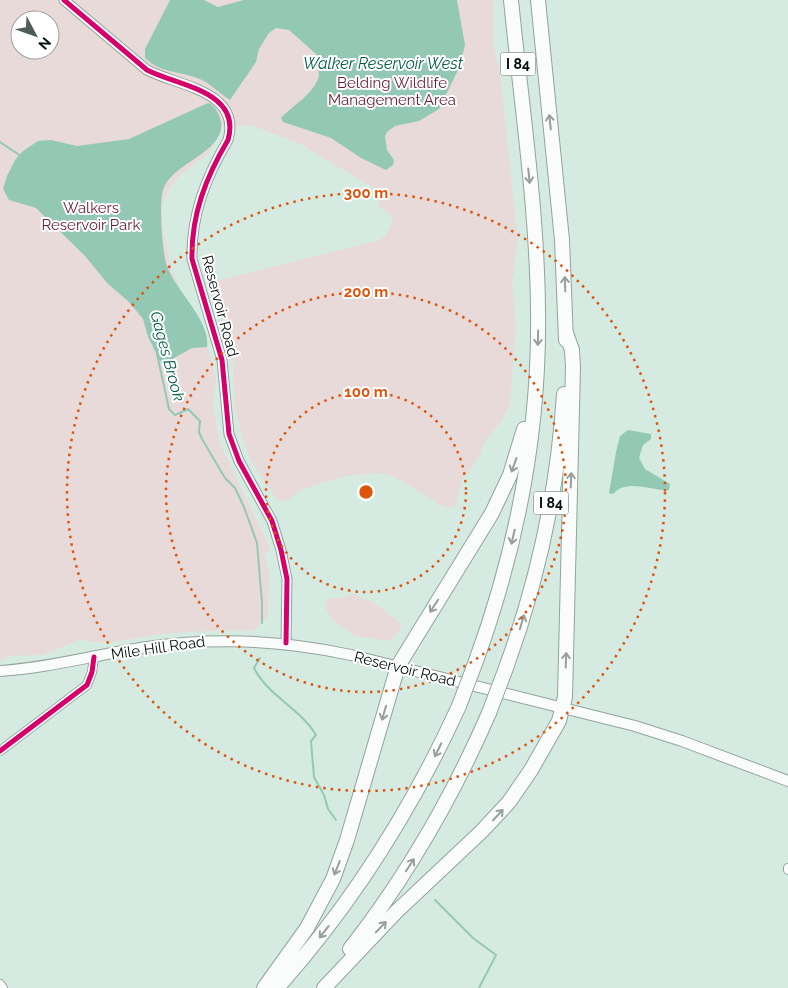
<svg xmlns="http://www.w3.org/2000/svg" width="788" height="988" viewBox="0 0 788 988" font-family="Raleway,sans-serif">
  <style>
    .green { fill: #e9dada; fill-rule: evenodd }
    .water { fill: #93c9b4 }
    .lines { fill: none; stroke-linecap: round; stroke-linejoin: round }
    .stream { stroke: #93c9b4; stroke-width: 2 }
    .minor-casing { stroke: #92a39c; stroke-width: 10 }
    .tertiary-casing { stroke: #92a39c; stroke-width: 11 }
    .secondary-casing { stroke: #92a39c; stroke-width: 12 }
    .motorway-casing { stroke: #92a39c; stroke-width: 16 }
    .minor { stroke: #f9fcfb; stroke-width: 8 }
    .tertiary { stroke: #f9fcfb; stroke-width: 9 }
    .secondary { stroke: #f9fcfb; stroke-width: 10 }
    .motorway { stroke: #f9fcfb; stroke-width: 14 }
    .motorway-bridge-casing { stroke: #92a39c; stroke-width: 16; stroke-linecap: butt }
    .motorway-bridge { stroke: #f9fcfb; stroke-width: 14 }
    .cycleway-casing { stroke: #fff; stroke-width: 8 }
    .cycleway { stroke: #d6006c; stroke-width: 5 }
    .oneway { stroke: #979e9b }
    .ring { fill: none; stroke: #dd550c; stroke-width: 2.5; stroke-dasharray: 2.5 5 }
    .labels { text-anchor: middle; stroke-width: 4; stroke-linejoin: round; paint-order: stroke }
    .shield { fill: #fff; stroke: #4f5854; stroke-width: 1 }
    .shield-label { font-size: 14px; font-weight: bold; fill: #04100b }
    .park-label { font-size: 15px; fill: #681d35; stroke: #fff }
    .street-label { font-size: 15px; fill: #04100b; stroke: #fff }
    .water-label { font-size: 16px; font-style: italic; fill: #005c44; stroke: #fff }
    .centre { fill: #dd550c; stroke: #fff; stroke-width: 2.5 }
    .ring-label { font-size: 15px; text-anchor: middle; font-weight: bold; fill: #dd550c; stroke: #fff; stroke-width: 4; stroke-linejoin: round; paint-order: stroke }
  </style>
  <rect width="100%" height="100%" fill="#d5ebe2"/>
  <!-- green -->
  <path class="green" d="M0,0H493V44L500,73L518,244L514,261V275L512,278L516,329L510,404L501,422L486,440L476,462L462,480L455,507L446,508L395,477L379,473L345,476L301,490L286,501L277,500L251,461L243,440L235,408L232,352L219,311L209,293L211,284L219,280L380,240C387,235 394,224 391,215L380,208L372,187L300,144L250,125L220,127L214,145L207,155L181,174L169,189L162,207L163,229L172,271L209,351L216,378L213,406L220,444L270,548L264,556L269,570L268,616L254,630L250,631L226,630L160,634L107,643L79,640L43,655L10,656L0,661ZM20,20H50V50H20Z
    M353,594L372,602L401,623V627L391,641L355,636L332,619L326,610V601L329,598H342Z"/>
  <!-- water -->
  <path class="water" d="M170,0H204L218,7L244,0H457L465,45L459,68L439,109L419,121L395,126L387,132L385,136L387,150L394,160L393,165L386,170L361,158L331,138L283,122L281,118C293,105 314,94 319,76L317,55L289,30L276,28L269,33L259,49L256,62L230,100C219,93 209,82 197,78C177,71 161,73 145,58V49Z
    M208,103C214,105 215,108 218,113C236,151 172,160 163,190C159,203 162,253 167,266C175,290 211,321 207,347L192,348L167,362L168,369L166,373L148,337L143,319L129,302L108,284L85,256L36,208L9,200L3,189L7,176L15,160L23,151L38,141L51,140L77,146L129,139Z
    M628,430L651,434V439L643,445L639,458L645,469L670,484L669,490C651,491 627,478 613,494L609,493L616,452L620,436Z"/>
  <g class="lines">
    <!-- stream -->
    <path class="stream" d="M0,142L21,156
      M157,354L169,409L175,415L188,409L200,421L199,432L202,439L225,478L235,488L244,507L257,543L262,603V623
      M260,658L254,668C268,696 300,708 316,735L311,741L314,777L324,795L328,809L336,820
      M435,900L473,938L496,955L479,988"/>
    <defs>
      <path id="minor" d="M0,751L87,685L92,672L94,657
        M788,868V870
        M0,984L3,988"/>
      <path id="tertiary" d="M64,0L147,70C178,86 242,91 228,140C206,177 191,215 192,259L222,360L229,434L239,461L272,521L281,550L287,579L286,643"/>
      <path id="secondary" d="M0,671C50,668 98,654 147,647C216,637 283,640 351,655L635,726L682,741L788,781"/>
      <path id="motorway" d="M538,0L562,240L566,340
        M476,661C517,548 540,429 538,309C537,206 521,102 511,0
        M506,668C538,580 558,488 564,394
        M350,949C407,876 452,798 489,713
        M264,988L307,928L333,879L347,840L398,666L492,513L510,475L524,429
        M277,988C353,903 412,809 459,706
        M324,988L396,912L482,831L509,802L531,770L559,721L565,697L573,367L572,350L566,333"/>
    </defs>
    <!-- minor casing -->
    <use href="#minor" class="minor-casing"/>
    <!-- tertiary casing -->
    <use href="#tertiary" class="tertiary-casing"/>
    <!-- secondary casing -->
    <use href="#secondary" class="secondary-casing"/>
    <!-- motorway casing -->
    <use href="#motorway" class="motorway-casing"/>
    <!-- minor -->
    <use href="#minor" class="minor"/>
    <!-- tertiary -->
    <use href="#tertiary" class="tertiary"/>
    <!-- secondary -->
    <use href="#secondary" class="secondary"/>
    <!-- motorway -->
    <use href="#motorway" class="motorway"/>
    <defs>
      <path id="motorway-bridge" d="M459,706L476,661
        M489,713L506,668"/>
    </defs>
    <!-- motorway-bridge casing -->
    <use href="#motorway-bridge" class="motorway-bridge-casing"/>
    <!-- motorway-bridge -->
    <use href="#motorway-bridge" class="motorway-bridge"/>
    <defs>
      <path id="cycleway" d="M64,0L147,70C178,86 242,91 228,140C206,177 191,215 192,259L222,360L229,434L239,461L272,521L281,550L287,579L286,643
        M0,751L87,685L92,672L94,657"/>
    </defs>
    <!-- cycleway casing -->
    <use href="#cycleway" class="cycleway-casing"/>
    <!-- cycleway -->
    <use href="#cycleway" class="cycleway"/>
  </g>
  <!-- one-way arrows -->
  <defs><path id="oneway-shaft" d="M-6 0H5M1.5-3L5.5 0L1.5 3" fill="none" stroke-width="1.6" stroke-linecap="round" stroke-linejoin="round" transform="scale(1.25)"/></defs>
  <g class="oneway">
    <use href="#oneway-shaft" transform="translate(550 122) rotate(-96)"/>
    <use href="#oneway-shaft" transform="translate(529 176) rotate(84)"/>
    <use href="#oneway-shaft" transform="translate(565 284) rotate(-92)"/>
    <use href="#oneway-shaft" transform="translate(538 338) rotate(91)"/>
    <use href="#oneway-shaft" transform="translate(514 465) rotate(110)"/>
    <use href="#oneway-shaft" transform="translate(571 480) rotate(-88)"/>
    <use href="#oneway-shaft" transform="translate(513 537) rotate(103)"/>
    <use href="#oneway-shaft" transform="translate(434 606) rotate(123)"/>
    <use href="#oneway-shaft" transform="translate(522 622) rotate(-73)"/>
    <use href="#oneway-shaft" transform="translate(566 660) rotate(-88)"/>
    <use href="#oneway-shaft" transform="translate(384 713) rotate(106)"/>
    <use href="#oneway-shaft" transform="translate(438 750) rotate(116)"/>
    <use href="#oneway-shaft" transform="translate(498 815) rotate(-47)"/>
    <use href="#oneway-shaft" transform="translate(410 865) rotate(-57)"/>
    <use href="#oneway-shaft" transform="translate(337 868) rotate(112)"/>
    <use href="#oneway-shaft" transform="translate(381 927) rotate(-46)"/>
    <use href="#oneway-shaft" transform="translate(324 932) rotate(128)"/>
  </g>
  <!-- distance rings -->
  <g class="ring">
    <circle cx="366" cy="492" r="100"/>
    <circle cx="366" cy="492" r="200"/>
    <circle cx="366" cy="492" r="299"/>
  </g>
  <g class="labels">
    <!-- shield labels -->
    <g class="shield">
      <rect x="500.5" y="52.5" width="35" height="23" rx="4"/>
      <rect x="533.5" y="491.5" width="35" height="23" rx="4"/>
    </g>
    <g class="shield-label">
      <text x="518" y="69">I 84</text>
      <text x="551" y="508">I 84</text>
    </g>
    <!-- park labels -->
    <g class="park-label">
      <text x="392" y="88">Belding Wildlife<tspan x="392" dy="17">Management Area</tspan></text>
      <text x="91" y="213">Walkers<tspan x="91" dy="17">Reservoir Park</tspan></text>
    </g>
    <!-- street labels -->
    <g class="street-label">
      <text transform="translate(220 306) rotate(75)" y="5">Reservoir Road</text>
      <text transform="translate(158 648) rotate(-8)" y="5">Mile Hill Road</text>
      <text transform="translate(405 669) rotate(14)" y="5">Reservoir Road</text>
    </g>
    <!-- water labels -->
    <g class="water-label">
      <text x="383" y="69">Walker Reservoir West</text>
      <text transform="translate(168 356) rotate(75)" y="6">Gages Brook</text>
    </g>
  </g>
  <circle cx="366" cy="492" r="8" class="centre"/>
  <g class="ring-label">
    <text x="366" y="198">300 m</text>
    <text x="366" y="297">200 m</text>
    <text x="366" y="397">100 m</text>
  </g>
  <!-- north arrow -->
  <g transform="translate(35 35) rotate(131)"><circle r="24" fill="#ffffff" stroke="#9b9f9d"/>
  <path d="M0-4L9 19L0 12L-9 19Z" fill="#4d5d56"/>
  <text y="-8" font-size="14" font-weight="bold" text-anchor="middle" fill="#04100b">N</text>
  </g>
</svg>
